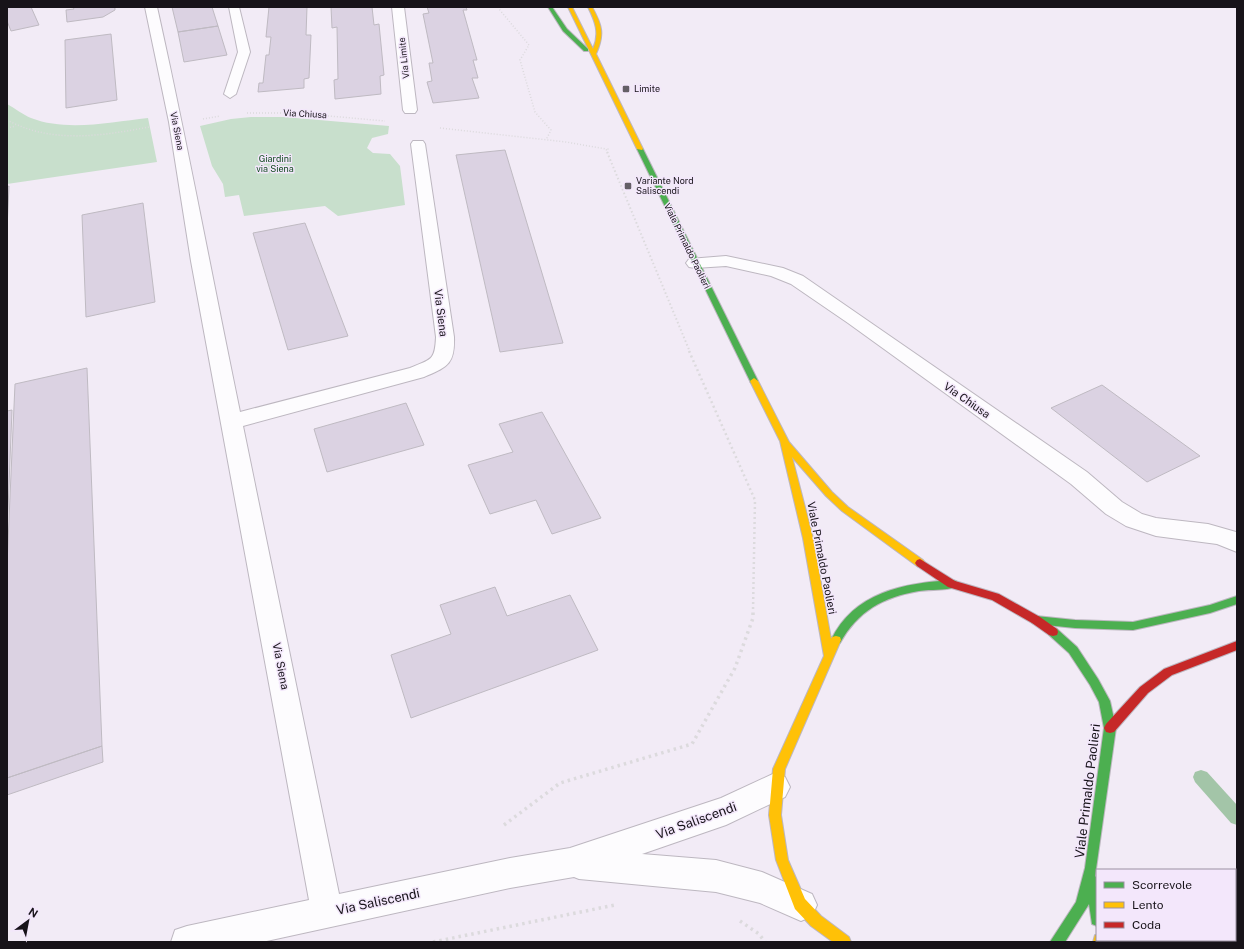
<svg xmlns="http://www.w3.org/2000/svg" width="1244" height="949" viewBox="0 0 1244 949" font-family="'Public Sans',sans-serif">
  <style>
    .green { fill: #c8dfcc }
    .lines { fill: none; stroke-linecap: round; stroke-linejoin: round }
    .stream { fill: #a3c5a8; fill-rule: evenodd }
    .building { fill: #dbd2e2; stroke: #bfbac2 }
    .lane-casing { stroke: #bdb7c0; stroke-width: 2 }
    .street-casing { stroke: #bdb7c0; stroke-width: 2 }
    .fast-casing { stroke: #bdb7c0; stroke-width: 2 }
    .slow-casing { stroke: #bdb7c0; stroke-width: 2 }
    .jam-casing { stroke: #bdb7c0; stroke-width: 2 }
    .path-far3 { stroke: #dcdadd; stroke-width: 1.5; stroke-dasharray: 1 2; stroke-linecap: butt }
    .path-far2 { stroke: #dcdadd; stroke-width: 2; stroke-dasharray: 1.5 2.5; stroke-linecap: butt }
    .path-far1 { stroke: #dcdadd; stroke-width: 2.5; stroke-dasharray: 2 3; stroke-linecap: butt }
    .path { stroke: #dcdadd; stroke-width: 3.5; stroke-dasharray: 2.5 4; stroke-linecap: butt }
    .lane { fill: #fdfcfe; fill-rule: evenodd }
    .street { fill: #fdfcfe; fill-rule: evenodd }
    .fast { fill: #4caf50; fill-rule: evenodd }
    .slow { fill: #ffc107; fill-rule: evenodd }
    .jam { fill: #c62828; fill-rule: evenodd }
    .poi-dot { fill: #645f66; stroke: #f3e7fb; stroke-width: 1.5 }
    .labels { text-anchor: middle; stroke-width: 3; stroke-linejoin: round; paint-order: stroke }
    .far-street-label { font-size: 9px; fill: #171319; stroke: #f3e7fb }
    .far-poi-label { font-size: 9px; fill: #171319; stroke: #f3e7fb; text-anchor: start }
    .far-park-label { font-size: 9px; fill: #104a1e; stroke: #f3e7fb }
    .street-label { font-size: 11px; fill: #171319; stroke: #f3e7fb }
    .near-street-label { font-size: 13px; fill: #171319; stroke: #f3e7fb }
  </style>
  <rect width="100%" height="100%" fill="#f2ebf6"/>
  <!-- green -->
  <path class="green" d="M7,104C15,108 23,115 31,118C67,132 111,122 148,118L157,162L7,184Z
    M251,117H284L389,126L388,134L372,138L367,148L373,153L390,154L400,166L405,205L338,216L325,206L244,216L239,195L225,197L223,184L212,166L200,126L231,119Z"/>
  <g class="lines">
    <!-- stream -->
    <path class="stream" d="M1201,770L1207,772L1237,805V825L1231,823L1195,782L1193,777L1195,772Z"/>
  </g>
  <!-- building -->
  <path class="building" d="M7,7H31L39,25L11,31L7,21Z
    M73,7H112L115,8V10L103,17L67,22L66,10L74,9Z
    M172,7H212L218,26L178,32Z
    M269,7H307L306,35H311L309,78L304,79V88L258,92L259,83H263L266,55H269L271,37H266Z
    M331,7H372L374,25L379,24L384,75L380,76L381,94L335,99L334,80L338,79L337,27L332,28Z
    M427,7H466L467,10H463L477,60H473L478,78H472L479,98L433,103L427,82L432,81L429,63H433L423,14L429,13Z
    M218,26L227,55L184,62L178,32Z
    M111,34L117,100L66,108L65,40Z
    M505,150L563,343L500,352L456,155Z
    M9,186L7,229V187Z
    M143,203L155,302L86,317L82,215Z
    M305,223L348,336L288,350L253,233Z
    M87,368L102,746L7,778V565L15,384Z
    M1102,385L1200,456L1147,482L1051,408Z
    M406,403L424,445L327,472L314,429Z
    M12,410L7,534V411Z
    M542,412L601,518L552,534L536,500L490,514L468,465L513,452L499,424Z
    M495,587L507,616L570,595L598,650L411,718L391,655L451,634L440,605Z
    M102,746L103,762L7,795V778Z"/>
  <g class="lines">
    <defs>
      <path id="lane" d="M229,7H239L250,52L236,94L230,98L224,94L238,52Z"/>
      <path id="street" d="M145,7H157C187,141 212,277 240,412L410,368C431,359 435,361 436,337L411,144L413,141H423L425,144L454,337C455,365 447,367 424,377L243,426L339,894L510,858L570,848L721,798L775,773L785,777L790,787L785,797L726,825L642,854L716,860L762,872L812,894L817,905L812,916L801,921L760,903L716,892L579,879L574,877L510,888L262,942H171L175,930L187,926L309,900L191,261L169,122Z
        M392,7H404L417,110L415,113H405L403,110Z
        M726,256L783,268L803,276L1087,472L1122,502L1142,514L1156,518L1208,524L1236,532L1237,552L1217,544L1156,536L1126,526L1106,514L1071,484L848,323L791,284L771,276L726,266L695,268L689,267L686,263L689,259Z"/>
      <path id="fast" d="M548,7H552L567,29L588,49V51H584L563,31Z
        M640,147L643,149L758,381L757,383H751L750,381L637,149Z
        M952,580L956,581L957,584L956,587C944,591 931,589 919,591C883,597 858,611 840,643L836,644L832,643L831,640C854,592 904,583 952,580Z
        M1237,596V604L1210,613L1133,630L1075,628L1036,624L1032,623L1031,620L1032,617L1036,616L1075,620L1133,622L1210,605Z
        M1053,628L1057,629L1077,647L1098,679L1110,701L1116,728L1095,876L1097,878V926L1092,924L1089,904L1065,942H1050L1076,902L1085,868L1104,728L1099,702L1090,685L1069,653L1049,635L1048,632L1049,629Z"/>
      <path id="slow" d="M568,7H572L593,49C600,33 595,21 588,7H592C602,25 605,34 596,54L643,149L642,150L637,149Z
        M754,378L758,381L789,442L832,492L848,507L923,560L925,563L923,566L920,567L917,566L842,511L826,496L792,457L813,538L831,639L832,637L836,636L840,637L841,640L785,769L781,815L788,860L805,899L821,916L849,937L851,942H833L811,926L795,909L776,860L769,815L773,769L824,656L803,538L780,441L750,381Z
        M1095,935H1097V940H1107V942H1093Z"/>
      <path id="jam" d="M920,559L955,581L999,594L1040,617L1057,629L1058,632L1057,635L1053,636L1049,635L1032,623L992,600L948,587L917,566L915,563L917,560Z
        M1237,641V650L1172,675L1148,693L1114,732L1110,733L1106,732L1104,728L1106,724L1140,687L1164,669Z"/>
    </defs>
    <!-- lane casing -->
    <use href="#lane" class="lane-casing"/>
    <!-- street casing -->
    <use href="#street" class="street-casing"/>
    <!-- fast casing -->
    <use href="#fast" class="fast-casing"/>
    <!-- slow casing -->
    <use href="#slow" class="slow-casing"/>
    <!-- jam casing -->
    <use href="#jam" class="jam-casing"/>
    <!-- path-far3 -->
    <path class="path-far3" d="M500,7L499,9L529,45L520,60L535,112L551,130L546,140
      M247,113H295L385,121
      M203,119L220,116
      M7,120C52,144 101,136 149,127
      M7,128L16,126
      M440,128L566,142L606,149
      M608,153L606,149H609"/>
    <!-- path-far2 -->
    <path class="path-far2" d="M607,152L690,352"/>
    <!-- path-far1 -->
    <path class="path-far1" d="M689,351L755,500L753,611"/>
    <!-- path -->
    <path class="path" d="M504,825L560,783L692,744L735,668L753,618V610
      M740,921L759,934L765,942
      M433,942L615,905"/>
    <!-- lane -->
    <use href="#lane" class="lane"/>
    <!-- street -->
    <use href="#street" class="street"/>
    <!-- fast -->
    <use href="#fast" class="fast"/>
    <!-- slow -->
    <use href="#slow" class="slow"/>
    <!-- jam -->
    <use href="#jam" class="jam"/>
  </g>
  <!-- markers -->
  <g class="poi-dot">
    <rect x="622" y="85" width="8" height="8" rx="2"/>
    <rect x="624" y="182" width="8" height="8" rx="2"/>
  </g>
  <g class="labels">
    <!-- far-street labels -->
    <g class="far-street-label">
      <text transform="translate(404 58) rotate(-96)" y="3">Via Limite</text>
      <text transform="translate(305 114) rotate(3)" y="3">Via Chiusa</text>
      <text transform="translate(177 131) rotate(79)" y="3">Via Siena</text>
      <text transform="translate(687 246) rotate(64)" y="3">Viale Primaldo Paolieri</text>
    </g>
    <!-- far-poi labels -->
    <g class="far-poi-label">
      <text x="634" y="92">Limite</text>
      <text x="636" y="184">Variante Nord<tspan x="636" dy="10">Saliscendi</tspan></text>
    </g>
    <!-- far-park labels -->
    <g class="far-park-label">
      <text x="275" y="162">Giardini<tspan x="275" dy="10">via Siena</tspan></text>
    </g>
    <!-- street labels -->
    <g class="street-label">
      <text transform="translate(441 313) rotate(83)" y="4">Via Siena</text>
      <text transform="translate(967 400) rotate(35)" y="4">Via Chiusa</text>
      <text transform="translate(822 558) rotate(79)" y="4">Viale Primaldo Paolieri</text>
      <text transform="translate(281 666) rotate(79)" y="4">Via Siena</text>
    </g>
    <!-- near-street labels -->
    <g class="near-street-label">
      <text transform="translate(1087 791) rotate(-83)" y="5">Viale Primaldo Paolieri</text>
      <text transform="translate(696 820) rotate(-20)" y="5">Via Saliscendi</text>
      <text transform="translate(378 901) rotate(-12)" y="5">Via Saliscendi</text>
    </g>
  </g>
  <!-- border -->
  <rect width="1244" height="949" fill="none" stroke="#171319" stroke-width="16"/>
  <!-- legend -->
  <rect x="1096" y="869" width="140" height="72" fill="#f3e7fb" stroke="#9b92a1"/>
  <rect x="1104" y="882" width="20" height="6" fill="#4caf50" stroke="#9b92a1"/>
  <text x="1132" y="889" font-size="12" fill="#171319">Scorrevole</text>
  <rect x="1104" y="902" width="20" height="6" fill="#ffc107" stroke="#9b92a1"/>
  <text x="1132" y="909" font-size="12" fill="#171319">Lento</text>
  <rect x="1104" y="922" width="20" height="6" fill="#c62828" stroke="#9b92a1"/>
  <text x="1132" y="929" font-size="12" fill="#171319">Coda</text>
  <!-- north arrow -->
  <g transform="translate(28 921) rotate(32)" stroke="#f3e7fb" stroke-width="3" paint-order="stroke">
  <path d="M0-3L7 15L0 10L-7 15Z" fill="#171319"/>
  <text y="-6" font-size="11" font-weight="bold" text-anchor="middle" fill="#171319">N</text>
  </g>
</svg>
